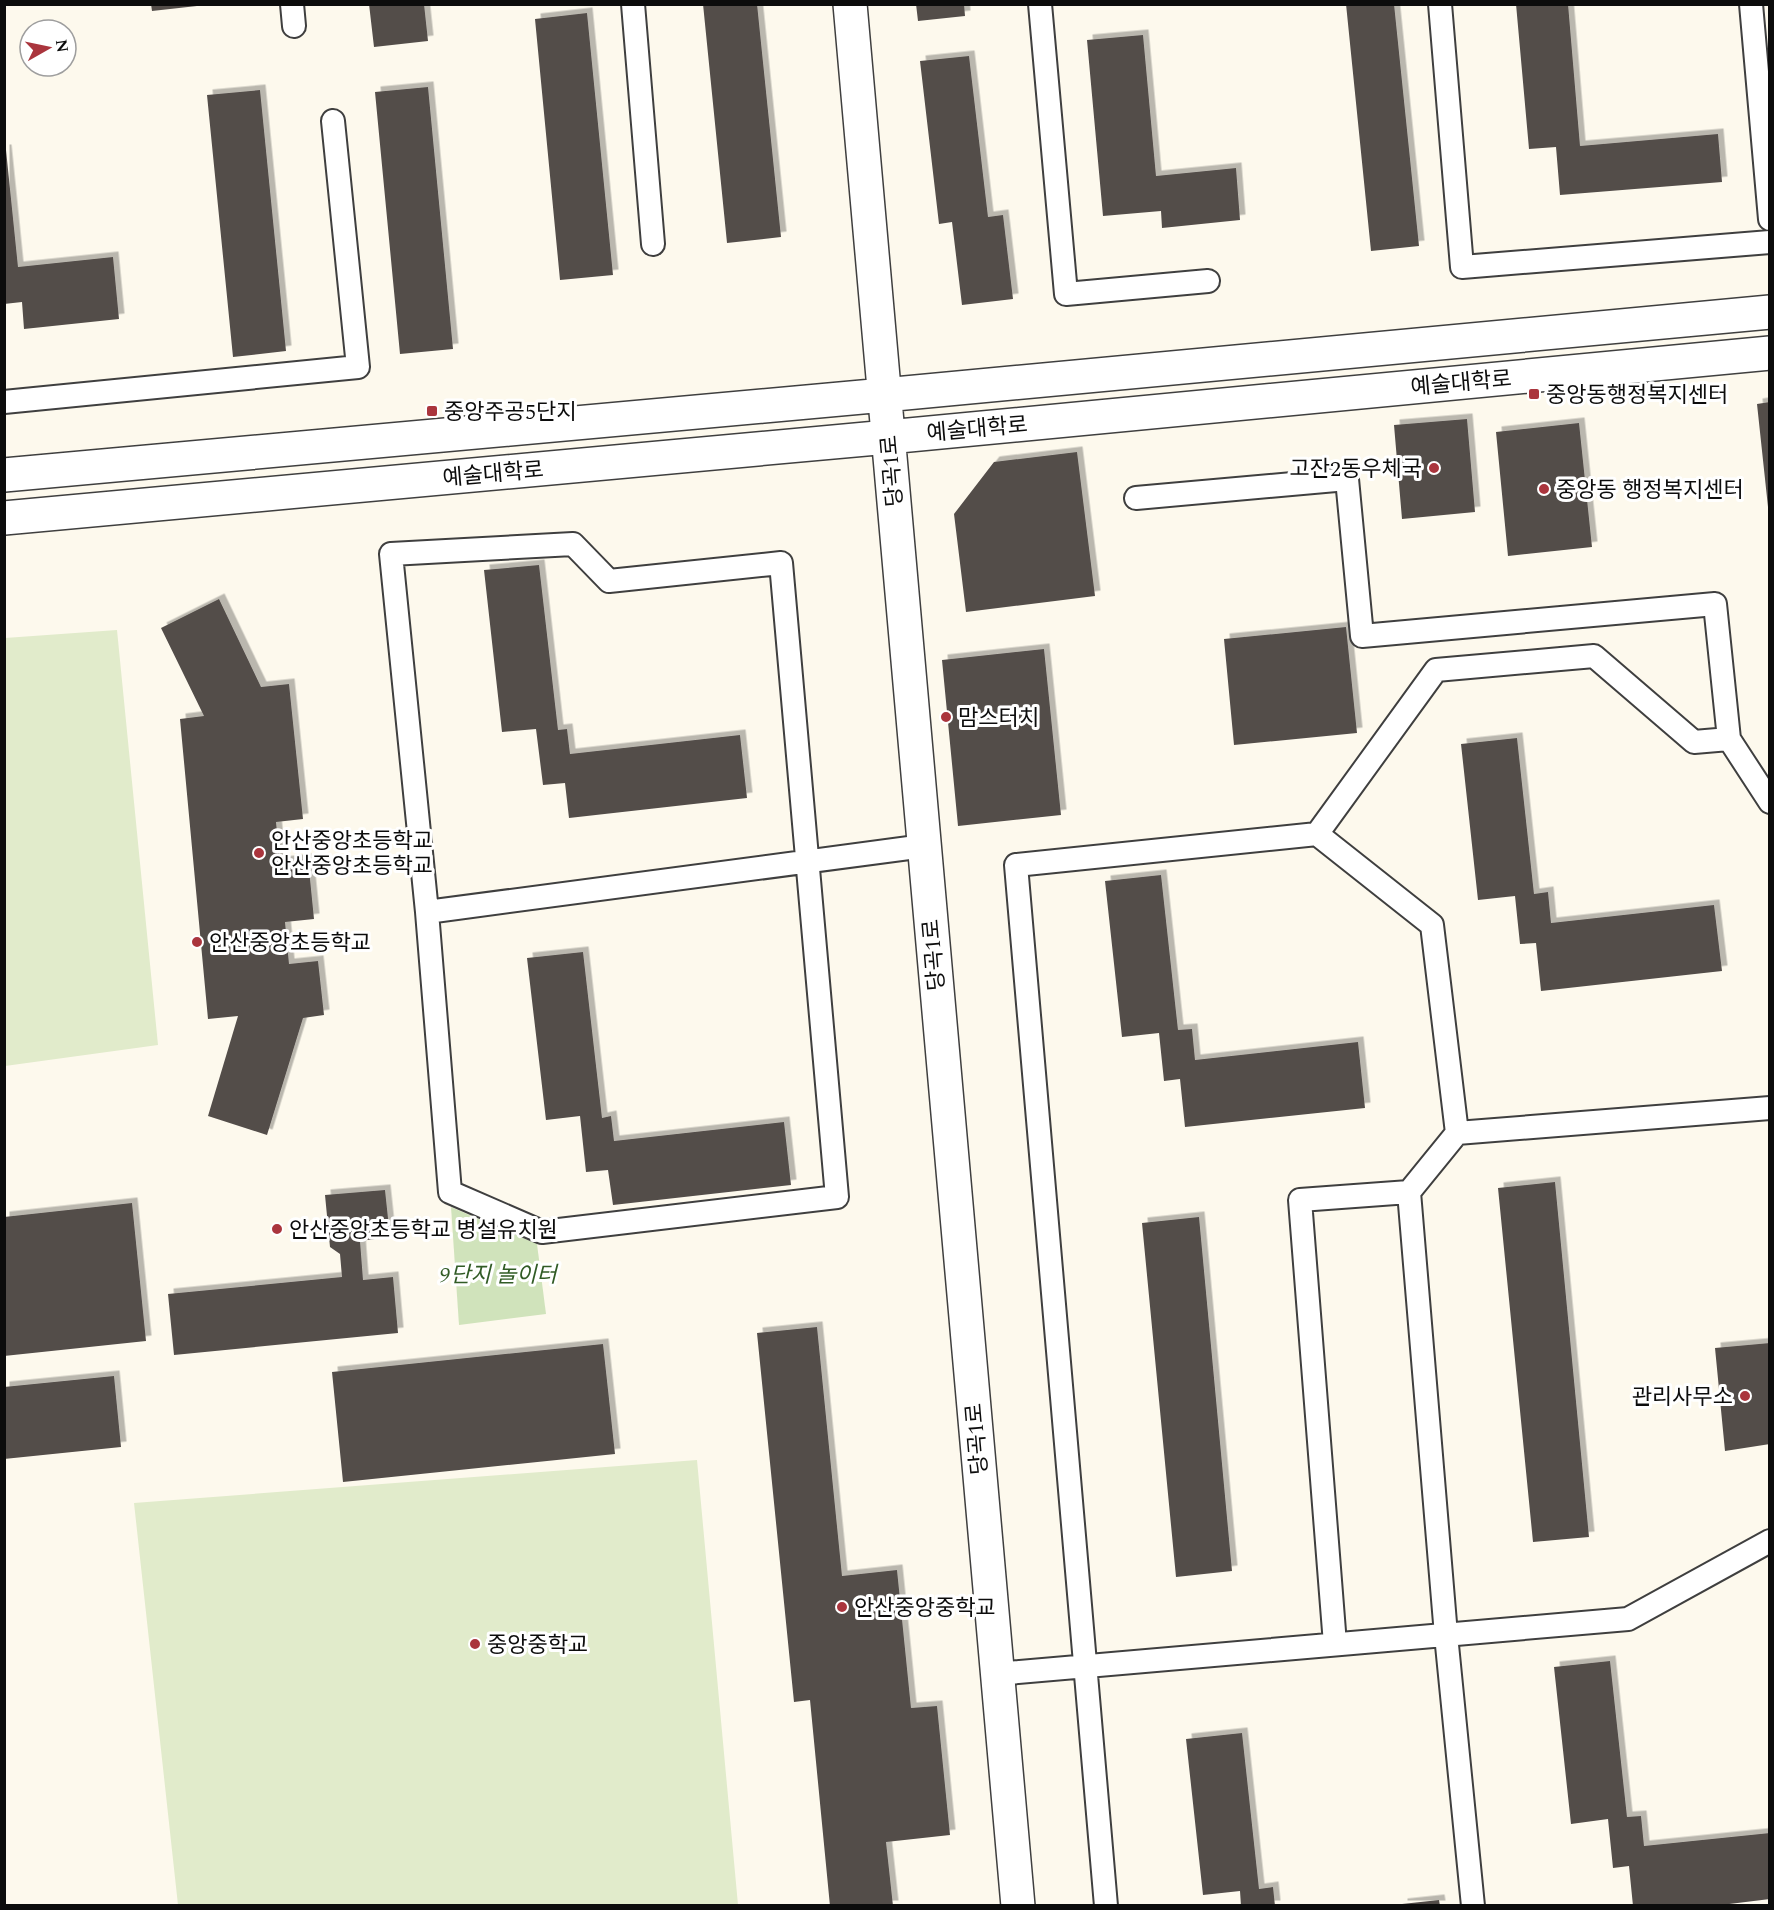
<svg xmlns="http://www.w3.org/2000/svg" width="1774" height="1910" viewBox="0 0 1774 1910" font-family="Spectral,'Noto Sans KR',serif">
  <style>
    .green { fill: #d0e3bb }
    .pitch { fill: #e1ebcb }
    .building { fill: #534d4a; filter: url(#shadow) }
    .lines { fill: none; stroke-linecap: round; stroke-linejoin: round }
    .service-casing { stroke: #3f3f3f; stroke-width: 26 }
    .tertiary-casing { stroke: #3f3f3f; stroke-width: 36 }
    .service { stroke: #fff; stroke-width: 22 }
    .tertiary { stroke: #fff; stroke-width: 33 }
    .poi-dot { fill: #aa353d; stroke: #fff; stroke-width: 2 }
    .labels { text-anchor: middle; stroke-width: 6; stroke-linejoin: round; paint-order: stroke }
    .street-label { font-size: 22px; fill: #0c0c0c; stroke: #fff }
    .poi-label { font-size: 22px; fill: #0c0c0c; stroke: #fff; text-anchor: start }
    .park-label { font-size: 22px; font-style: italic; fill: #315b25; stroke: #fff }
  </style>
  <defs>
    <filter id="shadow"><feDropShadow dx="5.5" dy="-5.5" stdDeviation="0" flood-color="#0004"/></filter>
  </defs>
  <rect width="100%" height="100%" fill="#fdf9ed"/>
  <!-- green -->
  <path class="green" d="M451,1207L537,1244L546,1314L459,1325Z"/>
  <!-- pitch -->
  <path class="pitch" d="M117,630L158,1045L5,1066V638Z
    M697,1460L738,1905H178L134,1503Z"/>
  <!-- building -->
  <path class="building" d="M151,4H197V6L152,11Z
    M369,4H424L428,41L374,47Z
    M703,4H757L781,237L727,243Z
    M916,4H964L965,16L918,21Z
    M1346,4H1394L1419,246L1371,251Z
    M1516,4H1568L1580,146L1718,134L1722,182L1560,195L1556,147L1529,149Z
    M587,13L613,275L560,280L535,19Z
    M1143,35L1156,176L1236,168L1240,220L1162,228L1161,211L1103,216L1087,40Z
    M969,56L988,217L1003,215L1013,299L962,305L952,222L939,224L920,61Z
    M428,87L453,349L400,354L375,92Z
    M260,90L286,351L233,357L207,95Z
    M4,150H6L18,267L113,257L119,319L24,329L22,302L4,304Z
    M1770,402V507H1768L1757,404Z
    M1467,419L1475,512L1402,519L1394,425Z
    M1579,423L1592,547L1508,556L1496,432Z
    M1077,452L1095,596L966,612L954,514L994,462Z
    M539,565L558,730L567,729L570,754L740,735L747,798L569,818L565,783L543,785L536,729L502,732L484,570Z
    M219,599L261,687L289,684L303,819L276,822L280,862L308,859L314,919L285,922L289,964L318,961L324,1015L303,1018L267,1135L208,1116L238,1016L208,1019L180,719L204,716L161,628Z
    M1346,627L1357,733L1234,745L1224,639Z
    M1044,649L1061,815L958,826L942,660Z
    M1517,738L1534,894L1548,892L1551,923L1714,905L1722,971L1541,991L1536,943L1520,944L1515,896L1478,900L1461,744Z
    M1161,875L1178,1030L1192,1029L1195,1060L1358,1042L1365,1108L1185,1127L1180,1079L1164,1081L1159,1033L1122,1037L1105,881Z
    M583,952L602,1118L611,1116L614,1141L784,1122L791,1185L613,1205L608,1170L586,1172L580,1116L546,1120L527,958Z
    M1555,1182L1589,1537L1533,1542L1498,1188Z
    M385,1190L390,1237L360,1241L363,1280L393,1277L398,1333L174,1355L168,1294L342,1277L340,1254L330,1247L325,1195Z
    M132,1203L146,1341L4,1356V1217Z
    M1199,1217L1232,1571L1176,1577L1142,1223Z
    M817,1327L842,1576L897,1570L911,1708L937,1706L950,1835L886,1842L893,1906H830L810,1700L794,1702L757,1333Z
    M1770,1343V1444L1725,1451L1715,1348Z
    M603,1344L615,1454L343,1482L332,1372Z
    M114,1376L121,1447L4,1459V1387Z
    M1610,1661L1627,1817L1641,1816L1644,1846L1770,1833V1899L1713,1906H1633L1629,1866L1613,1868L1608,1819L1571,1824L1554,1667Z
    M1242,1733L1259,1889L1273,1887L1275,1906H1241L1240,1891L1203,1895L1186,1739Z
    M1439,1900L1440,1906H1402V1904Z"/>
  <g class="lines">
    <defs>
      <path id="service" d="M292,4L294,26
        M633,4L653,244
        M1040,4L1066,294L1208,281
        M1440,4L1462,267L1770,242
        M1751,4L1770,219
        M4,402L358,367L333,121
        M1136,498L1347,479L1362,636L1715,604L1729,739L1770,802
        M1317,834L1436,670L1594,656L1694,742L1729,739
        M427,912L391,554L573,544L609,581L781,563L837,1197L542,1232L450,1192L427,912L924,846
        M1457,1133L1770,1108
        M1335,1644L1300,1200L1409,1192L1446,1635L1473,1906
        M996,1674L1628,1619L1770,1541
        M1106,1906L1016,865L1317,834L1432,925L1457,1133L1409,1192"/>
      <path id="tertiary" d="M850,4L1018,1906
        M4,475L884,395L1770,312
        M4,518L888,437L1770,353"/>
    </defs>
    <!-- service casing -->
    <use href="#service" class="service-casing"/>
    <!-- tertiary casing -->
    <use href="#tertiary" class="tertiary-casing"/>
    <!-- service -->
    <use href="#service" class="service"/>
    <!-- tertiary -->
    <use href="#tertiary" class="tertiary"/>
  </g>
  <!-- markers -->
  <g class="poi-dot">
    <rect x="1528" y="388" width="12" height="12" rx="3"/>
    <rect x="426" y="405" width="12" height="12" rx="3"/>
    <circle cx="1434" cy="468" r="6"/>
    <circle cx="1544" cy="489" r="6"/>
    <circle cx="946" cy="717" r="6"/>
    <circle cx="259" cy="853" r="6"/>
    <circle cx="197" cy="942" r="6"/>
    <circle cx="277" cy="1229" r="6"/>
    <circle cx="1745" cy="1396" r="6"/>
    <circle cx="842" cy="1607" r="6"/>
    <circle cx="475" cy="1644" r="6"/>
  </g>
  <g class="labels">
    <!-- street labels -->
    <g class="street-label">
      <text transform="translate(1461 382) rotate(-5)" y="8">예술대학로</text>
      <text transform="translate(977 428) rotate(-5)" y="8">예술대학로</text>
      <text transform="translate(891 471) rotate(-95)" y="8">당곡1로</text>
      <text transform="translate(493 473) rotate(-5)" y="8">예술대학로</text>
      <text transform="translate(933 955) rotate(-95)" y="8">당곡1로</text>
      <text transform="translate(976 1439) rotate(-95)" y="8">당곡1로</text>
    </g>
    <!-- poi labels -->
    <g class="poi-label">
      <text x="1546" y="402">중앙동행정복지센터</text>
      <text x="444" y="419">중앙주공5단지</text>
      <text x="1422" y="476" text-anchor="end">고잔2동우체국</text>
      <text x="1556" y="497">중앙동 행정복지센터</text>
      <text x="958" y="725">맘스터치</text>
      <text x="271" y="848">안산중앙초등학교<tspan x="271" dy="25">안산중앙초등학교</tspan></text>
      <text x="209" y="950">안산중앙초등학교</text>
      <text x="289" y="1237">안산중앙초등학교 병설유치원</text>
      <text x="1733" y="1404" text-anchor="end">관리사무소</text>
      <text x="854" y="1615">안산중앙중학교</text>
      <text x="487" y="1652">중앙중학교</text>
    </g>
    <!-- park labels -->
    <g class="park-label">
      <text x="498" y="1282">9단지 놀이터</text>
    </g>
  </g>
  <!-- border -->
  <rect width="1774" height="1910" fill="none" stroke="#0c0c0c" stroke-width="12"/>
  <!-- north arrow -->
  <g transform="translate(48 48) rotate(81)"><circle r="28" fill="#ffffff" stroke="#9e9e9e" stroke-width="1.5"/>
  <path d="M0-4.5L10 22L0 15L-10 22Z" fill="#aa353d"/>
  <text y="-9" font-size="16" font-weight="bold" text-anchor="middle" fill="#0c0c0c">N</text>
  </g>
</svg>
